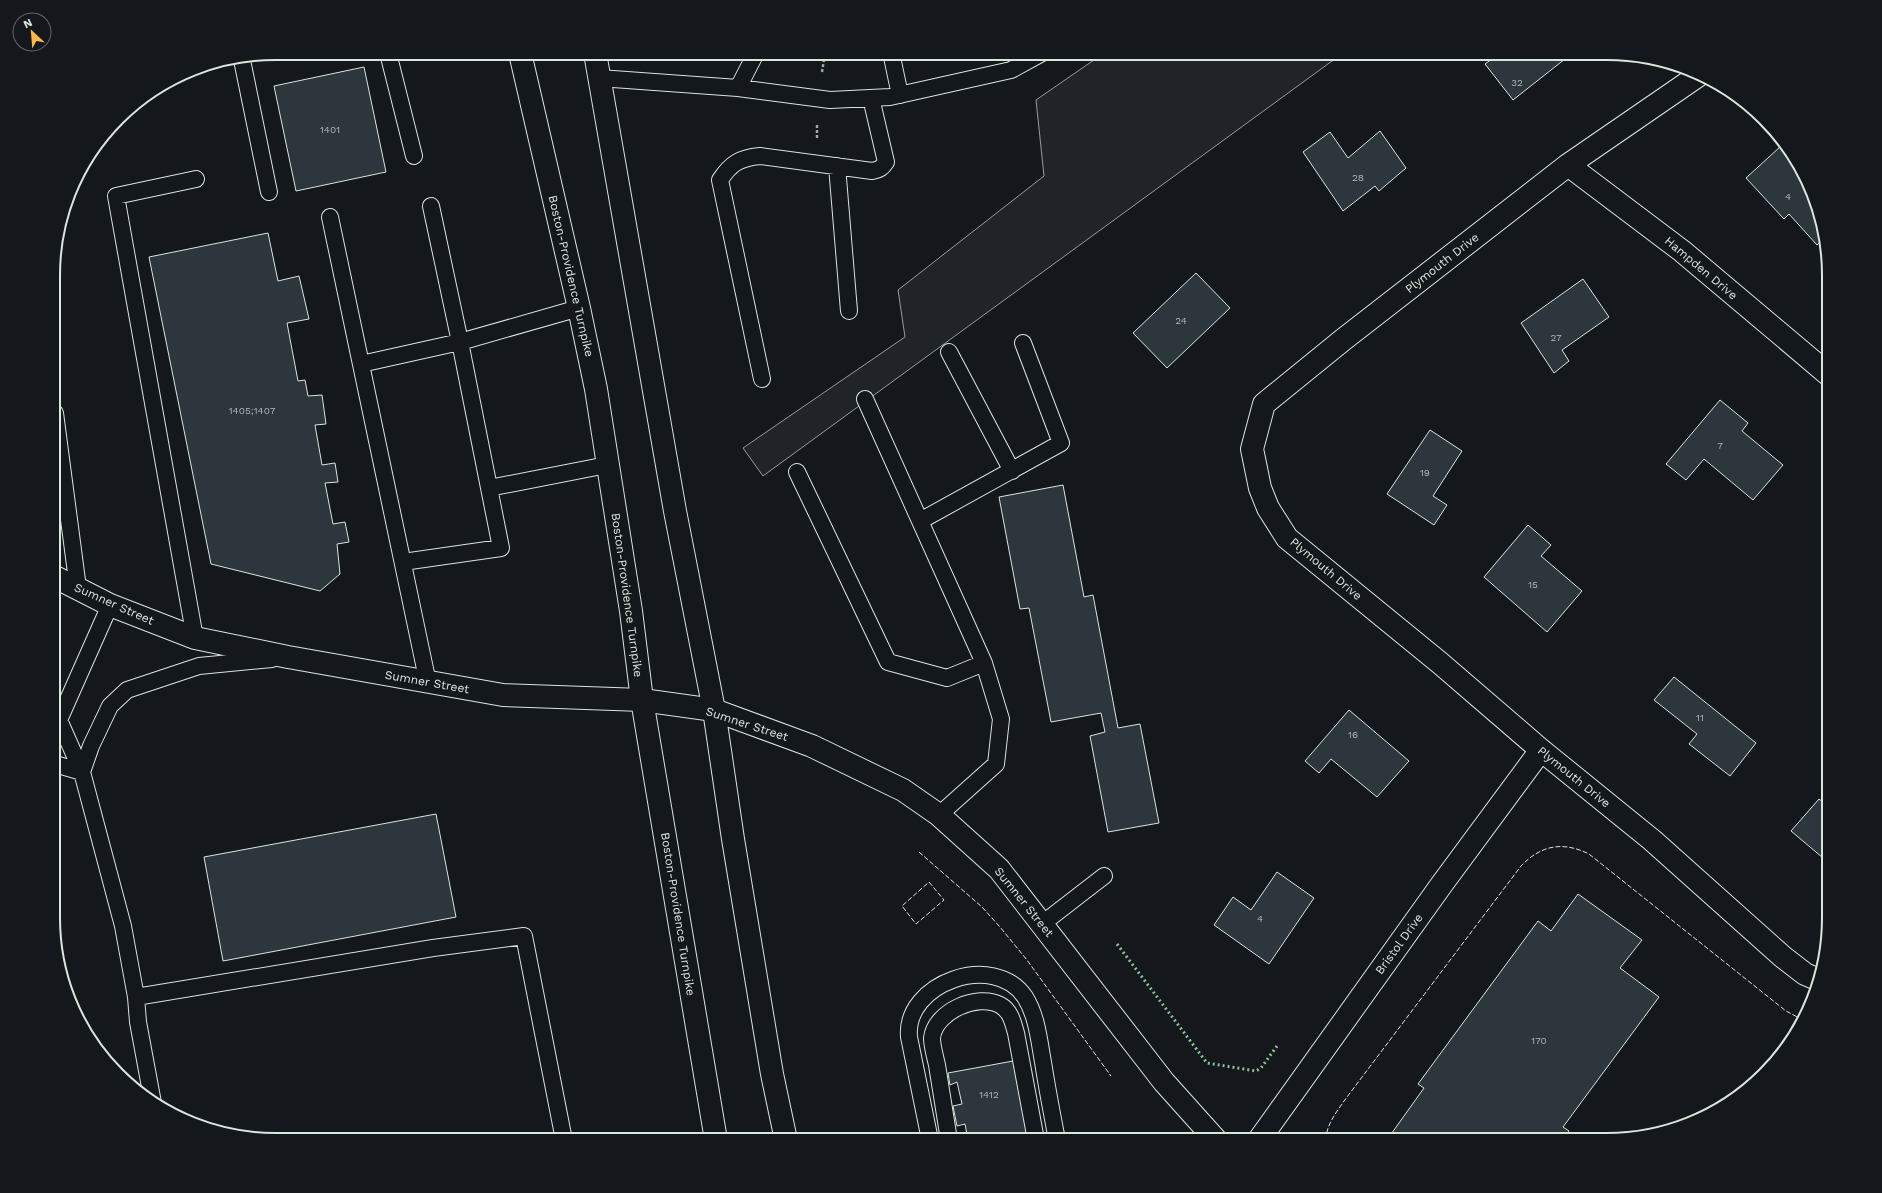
<svg xmlns="http://www.w3.org/2000/svg" width="1882" height="1193" viewBox="0 0 1882 1193" font-family="'Work Sans',sans-serif">
  <style>
    .green { fill: #202428; stroke: #939e99 }
    .building { fill: #2c363c; stroke: #d8e6dc }
    .lines { fill: none; stroke-linecap: round; stroke-linejoin: round }
    .service-casing { stroke: #d8e6dc; stroke-width: 18 }
    .minor-casing { stroke: #d8e6dc; stroke-width: 24 }
    .tertiary-casing { stroke: #d8e6dc; stroke-width: 24 }
    .secondary-casing { stroke: #d8e6dc; stroke-width: 24 }
    .primary-casing { stroke: #d8e6dc; stroke-width: 24 }
    .path { stroke: #9da8a2; stroke-width: 2.5; stroke-dasharray: 3 2; stroke-linecap: butt }
    .service { stroke: #14181c; stroke-width: 16 }
    .minor { stroke: #14181c; stroke-width: 22 }
    .tertiary { stroke: #14181c; stroke-width: 22 }
    .secondary { stroke: #14181c; stroke-width: 22 }
    .primary { stroke: #14181c; stroke-width: 22 }
    .hedge { stroke: #8ac095; stroke-width: 3; stroke-dasharray: 2 3; stroke-linecap: butt }
    .fence { stroke: #d8e6dc; stroke-width: 1; stroke-dasharray: 5 2; stroke-linecap: butt }
    .labels { text-anchor: middle; stroke-width: 3; stroke-linejoin: round; paint-order: stroke }
    .number-label { font-size: 10px; fill: #adbab4 }
    .street-label { font-size: 12px; fill: #d8e6dc; stroke: #14181c }
    .rim { fill: none; stroke: #d8e6dc; stroke-width: 2 }
  </style>
  <rect width="100%" height="100%" fill="#14181c"/>
  <!-- green -->
  <path class="green" d="M1104,53H1343L763,476L743,448L905,337L898,290L1044,176L1036,100Z"/>
  <!-- building -->
  <path class="building" d="M1500,53H1568L1570,55L1513,100L1485,64Z
    M364,67L386,172L296,191L274,86Z
    M1380,131L1406,168L1379,191L1375,186L1343,211L1303,152L1330,132L1348,158Z
    M1781,146L1801,168L1821,217L1825,238L1817,245L1789,214L1784,219L1746,178Z
    M268,233L278,281L299,276L309,319L287,323L298,381L305,380L308,396L322,395L326,424L315,425L322,465L335,463L338,482L325,483L333,524L345,522L349,542L337,544L340,574L320,591L211,564L149,257Z
    M1196,273L1230,308L1167,368L1133,333Z
    M1583,279L1609,317L1562,350L1569,361L1554,373L1521,323Z
    M1720,400L1748,423L1742,431L1783,465L1753,500L1704,459L1686,480L1666,464Z
    M1430,430L1462,451L1433,496L1447,505L1434,525L1387,494Z
    M1063,485L1084,597L1093,595L1118,728L1140,724L1159,823L1108,832L1090,736L1105,732L1101,713L1051,722L1029,608L1020,609L999,497Z
    M1528,525L1551,545L1541,556L1582,591L1547,632L1484,577Z
    M1674,677L1756,743L1730,776L1689,744L1697,734L1654,700Z
    M1349,710L1409,761L1377,797L1331,759L1319,773L1305,761Z
    M1819,799L1829,807V863L1791,831Z
    M436,814L456,917L223,961L204,857Z
    M1277,872L1314,898L1269,964L1214,925L1233,897L1251,910Z
    M1578,894L1642,940L1620,968L1659,997L1563,1127L1569,1131L1563,1140H1393L1389,1137L1424,1088L1418,1084L1538,921L1551,931Z
    M1013,1061L1028,1140H968L965,1124L957,1126L953,1106L962,1104L957,1082L950,1085L948,1073Z"/>
  <g class="lines">
    <defs>
      <path id="service" d="M388,53L414,156
        M894,53L892,57L900,95
        M242,60L269,192
        M599,78L738,88L830,100L890,97L1011,70L1042,53
        M738,88L756,53
        M837,166L849,311
        M330,217L428,683
        M949,352L1012,471
        M361,364L460,342L431,206
        M762,379L720,180C731,163 740,158 760,156L872,171C879,170 882,168 886,162L871,98
        M865,399L984,663L1001,719L996,764L939,815
        M55,413L78,588
        M797,472L888,662L947,678L984,663
        M489,488L607,465
        M920,521L1061,443L1023,343
        M403,562L501,548L460,342L579,308
        M110,605L59,720L82,772L123,926L136,997L433,948L524,936L564,1140
        M195,638L116,196L196,179
        M55,764L82,772
        M82,772L91,746L110,706L127,690L199,666L272,659
        M1042,924L1104,876
        M136,997L138,1022L153,1103
        M930,1140L909,1037C904,983 994,951 1025,997C1037,1016 1039,1040 1043,1062C1047,1088 1052,1114 1057,1140
        M949,1140C945,1115 941,1090 937,1065C935,1056 932,1046 932,1038C935,1011 978,993 1000,1005C1011,1011 1013,1023 1016,1033L1036,1140"/>
      <path id="minor" d="M1699,75L1568,165L1344,339L1264,404L1252,449L1260,488L1268,508L1287,538L1440,663L1541,750L1652,840L1783,957L1805,974L1819,980
        M1568,165L1682,251L1829,375
        M1259,1140L1442,884L1541,750"/>
      <path id="tertiary" d="M55,577L110,605L195,638L288,657L503,695L642,700"/>
      <path id="secondary" d="M642,700L714,710L812,746L903,790L939,815L999,869L1164,1082L1216,1140"/>
      <path id="primary" d="M520,53L579,308L596,389L631,611L642,700L716,1140
        M595,53L675,511L714,710L733,839L772,1074L786,1140"/>
    </defs>
    <!-- service casing -->
    <use href="#service" class="service-casing"/>
    <!-- minor casing -->
    <use href="#minor" class="minor-casing"/>
    <!-- tertiary casing -->
    <use href="#tertiary" class="tertiary-casing"/>
    <!-- secondary casing -->
    <use href="#secondary" class="secondary-casing"/>
    <!-- primary casing -->
    <use href="#primary" class="primary-casing"/>
    <!-- path -->
    <path class="path" d="M822,72L825,53
      M817,125V138"/>
    <!-- service -->
    <use href="#service" class="service"/>
    <!-- minor -->
    <use href="#minor" class="minor"/>
    <!-- tertiary -->
    <use href="#tertiary" class="tertiary"/>
    <!-- secondary -->
    <use href="#secondary" class="secondary"/>
    <!-- primary -->
    <use href="#primary" class="primary"/>
    <!-- hedge -->
    <path class="hedge" d="M1117,944L1207,1063L1256,1071L1261,1068L1277,1046"/>
    <!-- fence -->
    <path class="fence" d="M919,852L982,907L1000,927L1027,960L1111,1076
      M929,882L944,900L916,924L902,906Z
      M1326,1140C1326,1125 1336,1113 1344,1101L1521,866C1541,845 1563,841 1589,854L1786,1011L1803,1020"/>
  </g>
  <g class="labels">
    <!-- number labels -->
    <g class="number-label">
      <text x="1517" y="86">32</text>
      <text x="330" y="133">1401</text>
      <text x="1358" y="181">28</text>
      <text x="1788" y="200">4</text>
      <text x="1181" y="324">24</text>
      <text x="1556" y="341">27</text>
      <text x="252" y="414">1405;1407</text>
      <text x="1720" y="449">7</text>
      <text x="1425" y="476">19</text>
      <text x="1533" y="588">15</text>
      <text x="1700" y="721">11</text>
      <text x="1353" y="738">16</text>
      <text x="1260" y="922">4</text>
      <text x="1539" y="1044">170</text>
      <text x="989" y="1098">1412</text>
    </g>
    <!-- street labels -->
    <g class="street-label">
      <text transform="translate(1442 263) rotate(-38)" y="4">Plymouth Drive</text>
      <text transform="translate(1701 268) rotate(40)" y="4">Hampden Drive</text>
      <text transform="translate(571 276) rotate(77)" y="4">Boston-Providence Turnpike</text>
      <text transform="translate(1326 569) rotate(40)" y="4">Plymouth Drive</text>
      <text transform="translate(627 595) rotate(82)" y="4">Boston-Providence Turnpike</text>
      <text transform="translate(114 604) rotate(24)" y="4">Sumner Street</text>
      <text transform="translate(427 682) rotate(10)" y="4">Sumner Street</text>
      <text transform="translate(747 724) rotate(18)" y="4">Sumner Street</text>
      <text transform="translate(1574 777) rotate(39)" y="4">Plymouth Drive</text>
      <text transform="translate(1024 902) rotate(51)" y="4">Sumner Street</text>
      <text transform="translate(678 914) rotate(81)" y="4">Boston-Providence Turnpike</text>
      <text transform="translate(1399 944) rotate(-54)" y="4">Bristol Drive</text>
    </g>
  </g>
  <!-- crop -->
  <path d="M0 0H1882V1193H0ZM275 60H1607A215 215 0 0 1 1822 275V918A215 215 0 0 1 1607 1133H275A215 215 0 0 1 60 918V275A215 215 0 0 1 275 60Z" fill="#14181c" fill-rule="evenodd"/>
  <path class="rim" d="M275 60H1607A215 215 0 0 1 1822 275V918A215 215 0 0 1 1607 1133H275A215 215 0 0 1 60 918V275A215 215 0 0 1 275 60Z"/>
  <!-- north arrow -->
  <g transform="translate(32 32) rotate(334)"><circle r="19" fill="#14181c" stroke="#626a69"/>
  <path d="M0-3L7 15L0 10L-7 15Z" fill="#ffb74d"/>
  <text y="-6" font-size="11" font-weight="bold" text-anchor="middle" fill="#d8e6dc">N</text>
  </g>
</svg>
